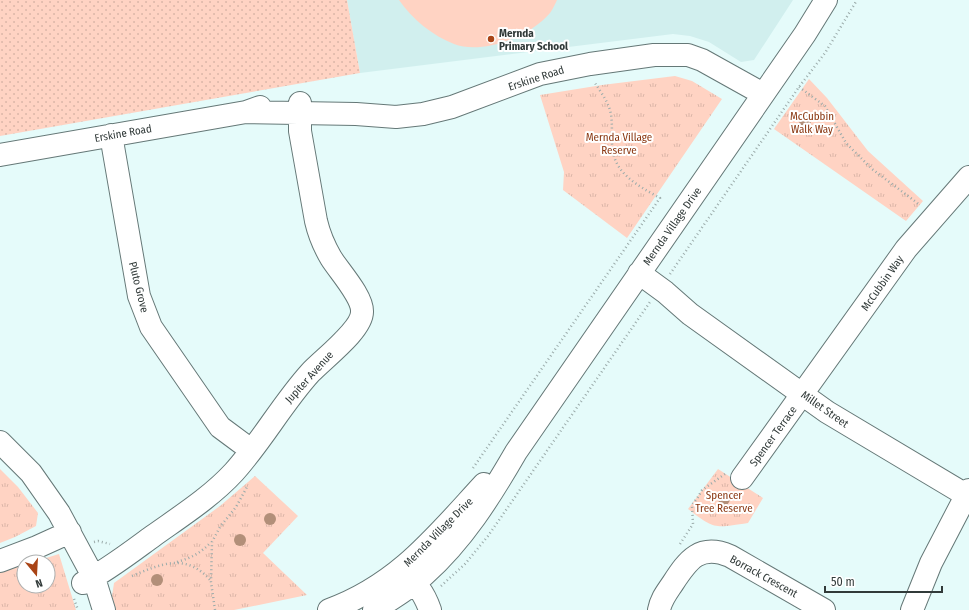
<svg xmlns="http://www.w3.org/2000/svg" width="969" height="610" viewBox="0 0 969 610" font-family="'Fira Sans Condensed',sans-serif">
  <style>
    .built { fill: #d1efee }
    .grass { fill: url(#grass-dots) }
    .park { fill: url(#park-tufts) }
    .garden { fill: #ffd3c3 }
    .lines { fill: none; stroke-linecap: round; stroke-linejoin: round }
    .minor-casing { stroke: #657877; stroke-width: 24 }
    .path { stroke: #9babaa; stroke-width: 2.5; stroke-dasharray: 1 3; stroke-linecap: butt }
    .minor { stroke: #fff; stroke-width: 22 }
    .tree { fill: #b28f79 }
    .poi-dot { fill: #a94416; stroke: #fff; stroke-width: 1.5 }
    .labels { text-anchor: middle; stroke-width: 4; stroke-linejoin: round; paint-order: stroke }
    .poi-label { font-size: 11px; font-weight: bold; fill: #313a39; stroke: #fff; text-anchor: start }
    .street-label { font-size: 11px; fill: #313a39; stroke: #fff }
    .park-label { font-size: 11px; fill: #893610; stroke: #fff }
  </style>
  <defs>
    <pattern id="grass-dots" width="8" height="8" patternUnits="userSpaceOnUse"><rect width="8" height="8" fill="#ffd3c3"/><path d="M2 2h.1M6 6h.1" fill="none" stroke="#dbb6a8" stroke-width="1.8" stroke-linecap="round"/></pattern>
    <pattern id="park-tufts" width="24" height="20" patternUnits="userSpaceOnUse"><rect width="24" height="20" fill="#ffd3c3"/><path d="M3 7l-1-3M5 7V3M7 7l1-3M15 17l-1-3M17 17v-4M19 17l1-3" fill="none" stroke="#dbb6a8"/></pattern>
  </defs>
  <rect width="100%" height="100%" fill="#e5fbfa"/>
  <!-- built -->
  <path class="built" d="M347,0H793L754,60L741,62L709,42L690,36L673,34L360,73Z"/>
  <!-- grass -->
  <path class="grass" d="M0,0H347L360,73L0,136Z"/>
  <!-- park -->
  <path class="park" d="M675,76L692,81L722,99L627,238L563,190L564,172L540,95L602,85Z
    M809,79L827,98L868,151L923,201L906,221L774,129Z
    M0,469L18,487L38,513L36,526L15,537L0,543Z
    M718,469L763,498L748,523C715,528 715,530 688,509Z
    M255,476L298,516L263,553L307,595L234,610H116L112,596L114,583L220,506Z
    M59,554L76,610H0V572L24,565V586H48V562H33Z"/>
  <!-- garden -->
  <path class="garden" d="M399,0H557C555,4 553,9 550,13C531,36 483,55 454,44C433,36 412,19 399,0Z"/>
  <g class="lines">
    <defs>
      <path id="minor" d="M246,112L356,114L396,117L423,114L452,107L540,74L590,64L654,55H688L702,60L763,94
        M111,135L139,296L151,327L220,427L251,450
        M0,155L246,112L260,107
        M639,273L665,292L690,314L827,412L966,495
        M0,442L31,473L59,513L94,578L104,610
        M742,478L906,249L969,177
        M0,561L37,547L70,532
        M402,575C417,583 424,593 430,610
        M83,583C108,570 131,552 153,536C181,516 211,497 234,472C262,441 282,404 310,373C323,359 362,330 362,312C363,297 339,271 331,258C324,246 319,234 316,221L300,131V103
        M329,610C398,585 436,536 484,484
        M374,610C391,599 409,589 424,575C463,540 490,497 516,452L805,34L826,0
        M659,610C661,599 667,592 673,583C688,560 700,543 730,556L824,610
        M912,610L931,563L969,490"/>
    </defs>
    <!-- minor casing -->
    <use href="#minor" class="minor-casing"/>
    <!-- path -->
    <path class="path" d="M799,87L825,106L846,143L872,169L920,205
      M670,274L799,87L825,53L857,0
      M473,468L660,198C646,190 628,181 619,167C607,149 615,129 610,110C607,100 600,91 595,83
      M94,542L98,541L110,544
      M680,544L693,524L692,505L698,497L702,490L725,474
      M177,562C191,558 201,553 211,542
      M132,576C161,564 186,552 211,581
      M441,586L465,564L488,536L650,302
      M74,599L78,610
      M215,610L211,582L212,542L220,527L236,507L247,487"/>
    <!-- minor -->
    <use href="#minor" class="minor"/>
  </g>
  <!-- trees -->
  <g class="tree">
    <circle cx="805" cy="124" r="6"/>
    <circle cx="724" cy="499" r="6"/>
    <circle cx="270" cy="519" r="6"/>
    <circle cx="240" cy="540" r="6"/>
    <circle cx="157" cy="580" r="6"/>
  </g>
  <!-- markers -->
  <circle class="poi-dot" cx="491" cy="39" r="4"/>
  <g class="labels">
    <!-- poi labels -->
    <g class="poi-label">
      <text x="499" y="37">Mernda<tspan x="499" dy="13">Primary School</tspan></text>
    </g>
    <!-- street labels -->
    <g class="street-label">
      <text transform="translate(536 78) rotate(-18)" y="4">Erskine Road</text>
      <text transform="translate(123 133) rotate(-10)" y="4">Erskine Road</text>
      <text transform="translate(672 226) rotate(-55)" y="4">Mernda Village Drive</text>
      <text transform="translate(882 283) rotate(-55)" y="4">McCubbin Way</text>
      <text transform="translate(139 287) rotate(76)" y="4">Pluto Grove</text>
      <text transform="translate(309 377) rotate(-48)" y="4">Jupiter Avenue</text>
      <text transform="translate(825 409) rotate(35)" y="4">Millet Street</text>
      <text transform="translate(773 436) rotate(-54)" y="4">Spencer Terrace</text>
      <text transform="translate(438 532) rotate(-45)" y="4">Mernda Village Drive</text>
      <text transform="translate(764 576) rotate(29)" y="4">Borrack Crescent</text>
    </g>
    <!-- park labels -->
    <g class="park-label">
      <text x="812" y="120">McCubbin<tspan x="812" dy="13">Walk Way</tspan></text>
      <text x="619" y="141">Mernda Village<tspan x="619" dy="13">Reserve</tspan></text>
      <text x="724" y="499">Spencer<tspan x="724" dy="13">Tree Reserve</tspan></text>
    </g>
  </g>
  <!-- north arrow -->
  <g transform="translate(36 574) rotate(162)"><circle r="19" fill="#ffffff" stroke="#adb0b0"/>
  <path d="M0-3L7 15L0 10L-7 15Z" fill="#a94416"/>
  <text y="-6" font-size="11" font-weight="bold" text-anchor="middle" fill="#313a39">N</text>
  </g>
  <!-- scale -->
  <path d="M825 586v6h117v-6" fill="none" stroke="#313a39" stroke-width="2"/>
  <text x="831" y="586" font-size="12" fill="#313a39" stroke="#ffffff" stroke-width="3" paint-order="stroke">50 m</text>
</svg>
